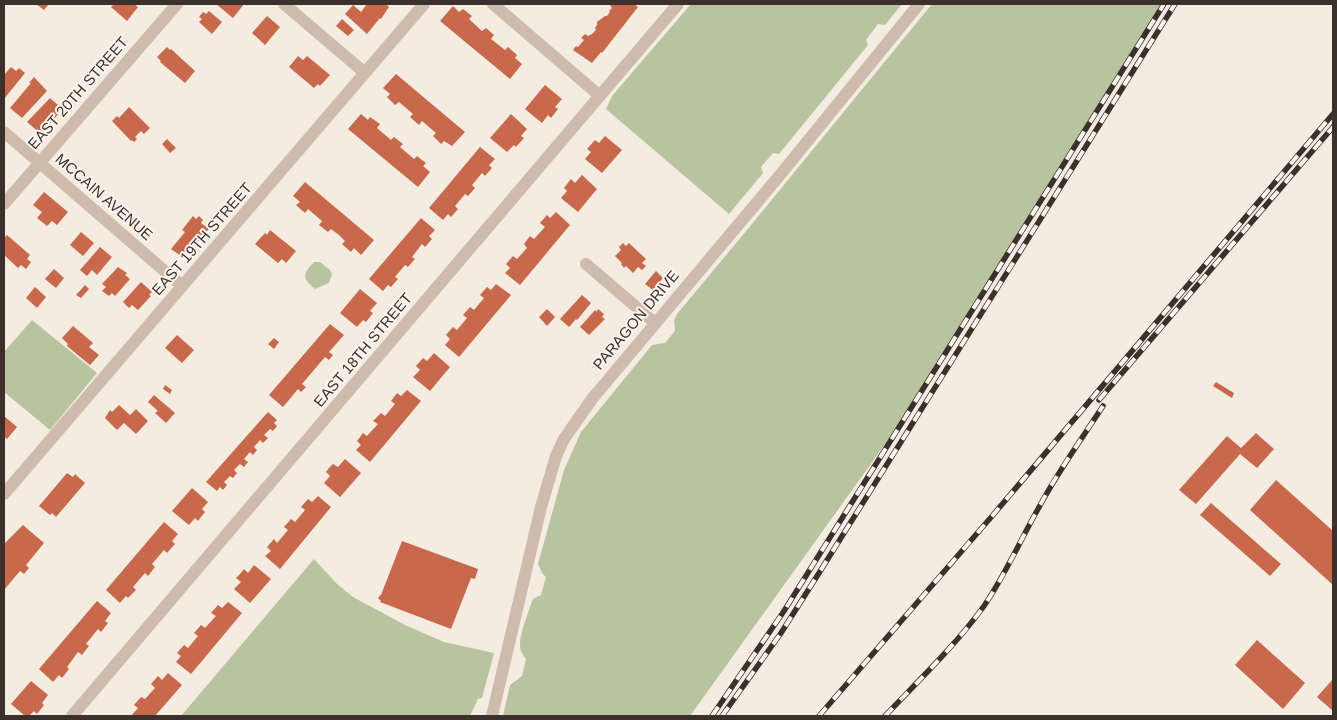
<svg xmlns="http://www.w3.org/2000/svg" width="1337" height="720" viewBox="0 0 1337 720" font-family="Helvetica,sans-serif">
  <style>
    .green { fill: #b8c4a0 }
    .building { fill: #c8694b }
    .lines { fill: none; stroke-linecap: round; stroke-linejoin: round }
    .street { stroke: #cdbbac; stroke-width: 12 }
    .rail-casing { stroke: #3b302b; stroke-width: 5.5 }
    .rail { stroke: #fbf5ee; stroke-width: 4; stroke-dasharray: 11; stroke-linecap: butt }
    .labels { text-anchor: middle; stroke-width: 4; stroke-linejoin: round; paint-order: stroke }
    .street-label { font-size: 15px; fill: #3b302b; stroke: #fbf5ee }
  </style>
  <rect width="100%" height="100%" fill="#f4ebe1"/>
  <!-- green -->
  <path class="green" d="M691,4H902L885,25L878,24L866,40L868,45L779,154L773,153L761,167L763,173L729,214L606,109L612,96Z
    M932,4H1165L916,401L690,716H503L510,685L522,676L526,659C523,655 520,651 520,645C520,633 529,610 533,599L541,595L546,577L542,573L538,564L564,470L581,432L652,345L665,343L675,331L674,320L677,314L752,224Z
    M314,262H320L330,270L332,274L329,283L315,289C302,278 302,275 314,262Z
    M32,320L97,373L50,430L4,392V352Z
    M314,559L337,584L353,597L405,625L444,642L494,653L482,698L478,699L470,716H181Z"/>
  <!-- building -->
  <path class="building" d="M36,4H49L44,10Z
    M114,4H134L138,7L127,21L111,7Z
    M216,4H244L233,18Z
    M367,4H386L389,7L381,19L380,18L367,34L345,14L353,5L361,12Z
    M612,4H634L638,7L602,53L601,52L592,63L573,50L576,46L578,47L584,40L581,38L585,34L588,36L592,34L596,30L595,28L597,25V22L605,16H607L610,12L609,11L612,8L610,6Z
    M453,6L459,12L463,9L472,16L469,19L482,31L486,28L494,35L491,39L505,50L508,47L517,55L515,58L522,64L510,79L440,21Z
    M209,11L222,22L212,34L199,22L202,19L199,17L203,12L206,14Z
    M267,16L280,27L265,45L252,33Z
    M342,19L354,30L348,36L336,26Z
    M167,47L170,50L171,49L195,71L185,83L160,62L161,61L157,57Z
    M298,56L303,60L307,56L330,75L320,86L318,84L314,88L289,67Z
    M11,67L16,71L19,68L25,73L4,99V75Z
    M396,74L465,132L452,146L444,141L441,144L433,136L436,133L422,121L419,125L410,117L413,114L399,102L395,105L387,97L390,94L383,88Z
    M34,77L47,91L22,118L10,108L31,83H29Z
    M545,85L562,99L555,107L558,109L551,118L548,115L542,123L525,109Z
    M50,98L58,105L55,108L60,112L41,134L27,122Z
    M129,107L150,128L144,134L141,131L135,137L137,139L134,142L132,140L131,141L112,121L117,116L119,118Z
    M361,114L368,120L370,117L380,124L377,128L391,140L394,137L403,144L400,147L414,159L417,156L426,163L423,166L430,172L418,187L348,129Z
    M511,114L527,129L521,136L524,138L516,147L514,145L507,152L490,138Z
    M605,136L622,150L602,173L585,159L591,152L587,149L595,140L599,143Z
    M167,139L176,148L170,153L162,144Z
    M480,147L495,159L489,165L492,168L485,176L482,173L472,185L475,188L468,196L465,194L455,206L458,209L451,217L448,214L443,220L429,208Z
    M582,175L597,189L578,212L561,198L567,191L564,188L571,179L575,183Z
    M305,182L374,240L361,255L354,248L351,252L342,244L345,241L339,235L331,229L328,232L319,225L322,221L308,209L305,213L296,205L300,202L293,196Z
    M44,192L68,212L57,225L52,221L47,226L37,218L42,212L33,205Z
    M556,212L570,225L520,285L505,273L510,268L506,264L513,256L517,259L527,248L524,244L530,236L534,239L545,227L540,223L547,215L550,218Z
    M193,216L196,219L199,216L203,220L201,223L209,229L197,243L195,241L181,256L171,249L185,232L182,230Z
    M421,218L435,230L429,236L432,239L425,247L422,244L412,257L415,259L408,267L405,265L395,277L398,279L391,287L388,285L383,291L369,279Z
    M270,230L296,251L286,263L282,259L278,263L255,244L265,233L267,235Z
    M81,232L94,243L83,256L70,245Z
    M7,235L30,255L27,259L31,262L26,269L21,265L18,268L4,255V238Z
    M623,243L626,246L629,243L646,259L642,263L646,266L642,270L638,267L633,273L626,266L624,268L621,264L622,263L615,256L621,250L619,247Z
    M100,247L112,257L97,275L92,270L87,276L80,270Z
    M118,267L127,273L125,275L130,279L115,296L112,293L109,296L102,291L106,287L102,284Z
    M54,269L64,278L56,288L45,279Z
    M656,271L663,278L653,290L645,284Z
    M141,282L152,292L149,295L151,296L138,310L132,305L129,308L123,302Z
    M496,284L511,295L459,357L445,345L450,339L446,335L453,327L457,330L467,318L463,315L470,307L474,310L484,298L480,295L487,287L491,290Z
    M85,285L89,289L81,298L76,295Z
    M35,287L46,297L37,308L26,298Z
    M360,289L377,303L370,311L373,313L366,322L363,320L357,327L340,313Z
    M582,295L591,303L577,320L576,319L569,327L560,319Z
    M547,309L555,317L547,326L539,317Z
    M598,309L604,314L602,317L605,319L589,335L580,327L595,310L596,312Z
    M330,324L344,335L329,352L333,355L329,360L325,357L302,384L306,387L301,392L298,389L283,407L269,395Z
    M73,326L93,343L89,347L99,355L90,365L67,346L68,344L62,338Z
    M177,335L194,350L182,363L165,348Z
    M274,338L279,342L274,349L268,344Z
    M434,353L450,367L430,391L413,377L420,370L416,366L423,358L427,361Z
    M1216,382L1234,393L1232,398L1213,386Z
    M165,385L172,390L170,394L163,389Z
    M407,390L421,401L370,462L356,450L361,445L357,441L363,433L367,436L378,424L373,421L381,413L385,416L395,404L391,401L397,393L401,396Z
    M154,395L175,413L166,423L155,413L158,411L148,402Z
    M119,405L130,415L136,409L148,421L136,434L124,423L117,430L105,418L110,410L112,412Z
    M268,412L277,420L274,423L277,426L273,431L270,429L264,435L268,438L263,443L260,440L254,447L257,450L253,455L250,452L244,459L248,462L244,467L240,464L234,470L237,473L233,478L230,476L224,482L227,485L223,490L220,487L217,491L206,482Z
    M4,416L17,427L7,439L4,436Z
    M1256,433L1274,449L1257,468L1240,454L1196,504L1179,490L1227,436L1241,448Z
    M345,459L361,473L340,497L324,483L330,476L326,472L329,468L333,464L338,467Z
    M67,473L73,477L75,474L85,483L56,517L52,513L50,515L39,506Z
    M1276,480L1333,531V585L1250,510Z
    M192,488L208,502L202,509L205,512L201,517L198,521L195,518L189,525L172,511Z
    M318,496L331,507L280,569L265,556L271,551L267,547L274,539L277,543L283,536L288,530L284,527L291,519L295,522L305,510L301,507L308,499L312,502Z
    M1211,503L1281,564L1270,576L1200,515Z
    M164,522L178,534L172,541L175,544L167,553L164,550L152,564L155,567L148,576L145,573L133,587L136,590L128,598L126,596L120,603L106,590Z
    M23,525L44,543L26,565L29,568L24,574L20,571L4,590V544Z
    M402,541L478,569L475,579L471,578L451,629L380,602L381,600L378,599L380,595H381Z
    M254,565L271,579L250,603L234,589L241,582L236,578L240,574L244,569L248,573Z
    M97,601L111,613L105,621L108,623L101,632L98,629L86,644L89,646L82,655L78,652L67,667L69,669L62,678L59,675L53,682L39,669Z
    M228,602L242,613L191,674L176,662L181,656L177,653L184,645L188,648L198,636L194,633L201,625L205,628L216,616L211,613L218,605L222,608Z
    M1257,640L1305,683L1283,709L1235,665Z
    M168,673L182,685L155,716H131L138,708L134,705L141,697L145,699L155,688L151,684L158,676L162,680Z
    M1333,679V711L1317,697Z
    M31,681L48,695L42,703L44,705L37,714L34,711L29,716H25L11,704Z"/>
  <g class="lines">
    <!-- street -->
    <path class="street" d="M284,4L365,73
      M493,4L600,96
      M4,132L182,286
      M4,204L177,4
      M586,264L655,323
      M4,494L424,4
      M72,716L678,4
      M492,716L541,507L556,456L564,439L592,399L780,175L919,4"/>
    <defs>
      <path id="rail" d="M1099,400L1333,127
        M712,716L784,611L1164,4
        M722,716L781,633L819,573L1175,4
        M819,716L993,515L1333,114
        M885,716C919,680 955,646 984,606C1005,575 1020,541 1038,509C1057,473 1081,440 1103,406"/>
    </defs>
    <!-- rail casing -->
    <use href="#rail" class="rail-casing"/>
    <!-- rail -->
    <use href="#rail" class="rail"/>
  </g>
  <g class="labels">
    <!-- street labels -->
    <g class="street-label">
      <text transform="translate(78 93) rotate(-49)" y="5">EAST 20TH STREET</text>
      <text transform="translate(104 197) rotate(41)" y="5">MCCAIN AVENUE</text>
      <text transform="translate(202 239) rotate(-49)" y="5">EAST 19TH STREET</text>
      <text transform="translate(636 320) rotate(-50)" y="5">PARAGON DRIVE</text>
      <text transform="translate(363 350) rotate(-50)" y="5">EAST 18TH STREET</text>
    </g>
  </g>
  <!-- border -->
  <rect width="1337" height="720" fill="none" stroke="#3b302b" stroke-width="10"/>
</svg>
